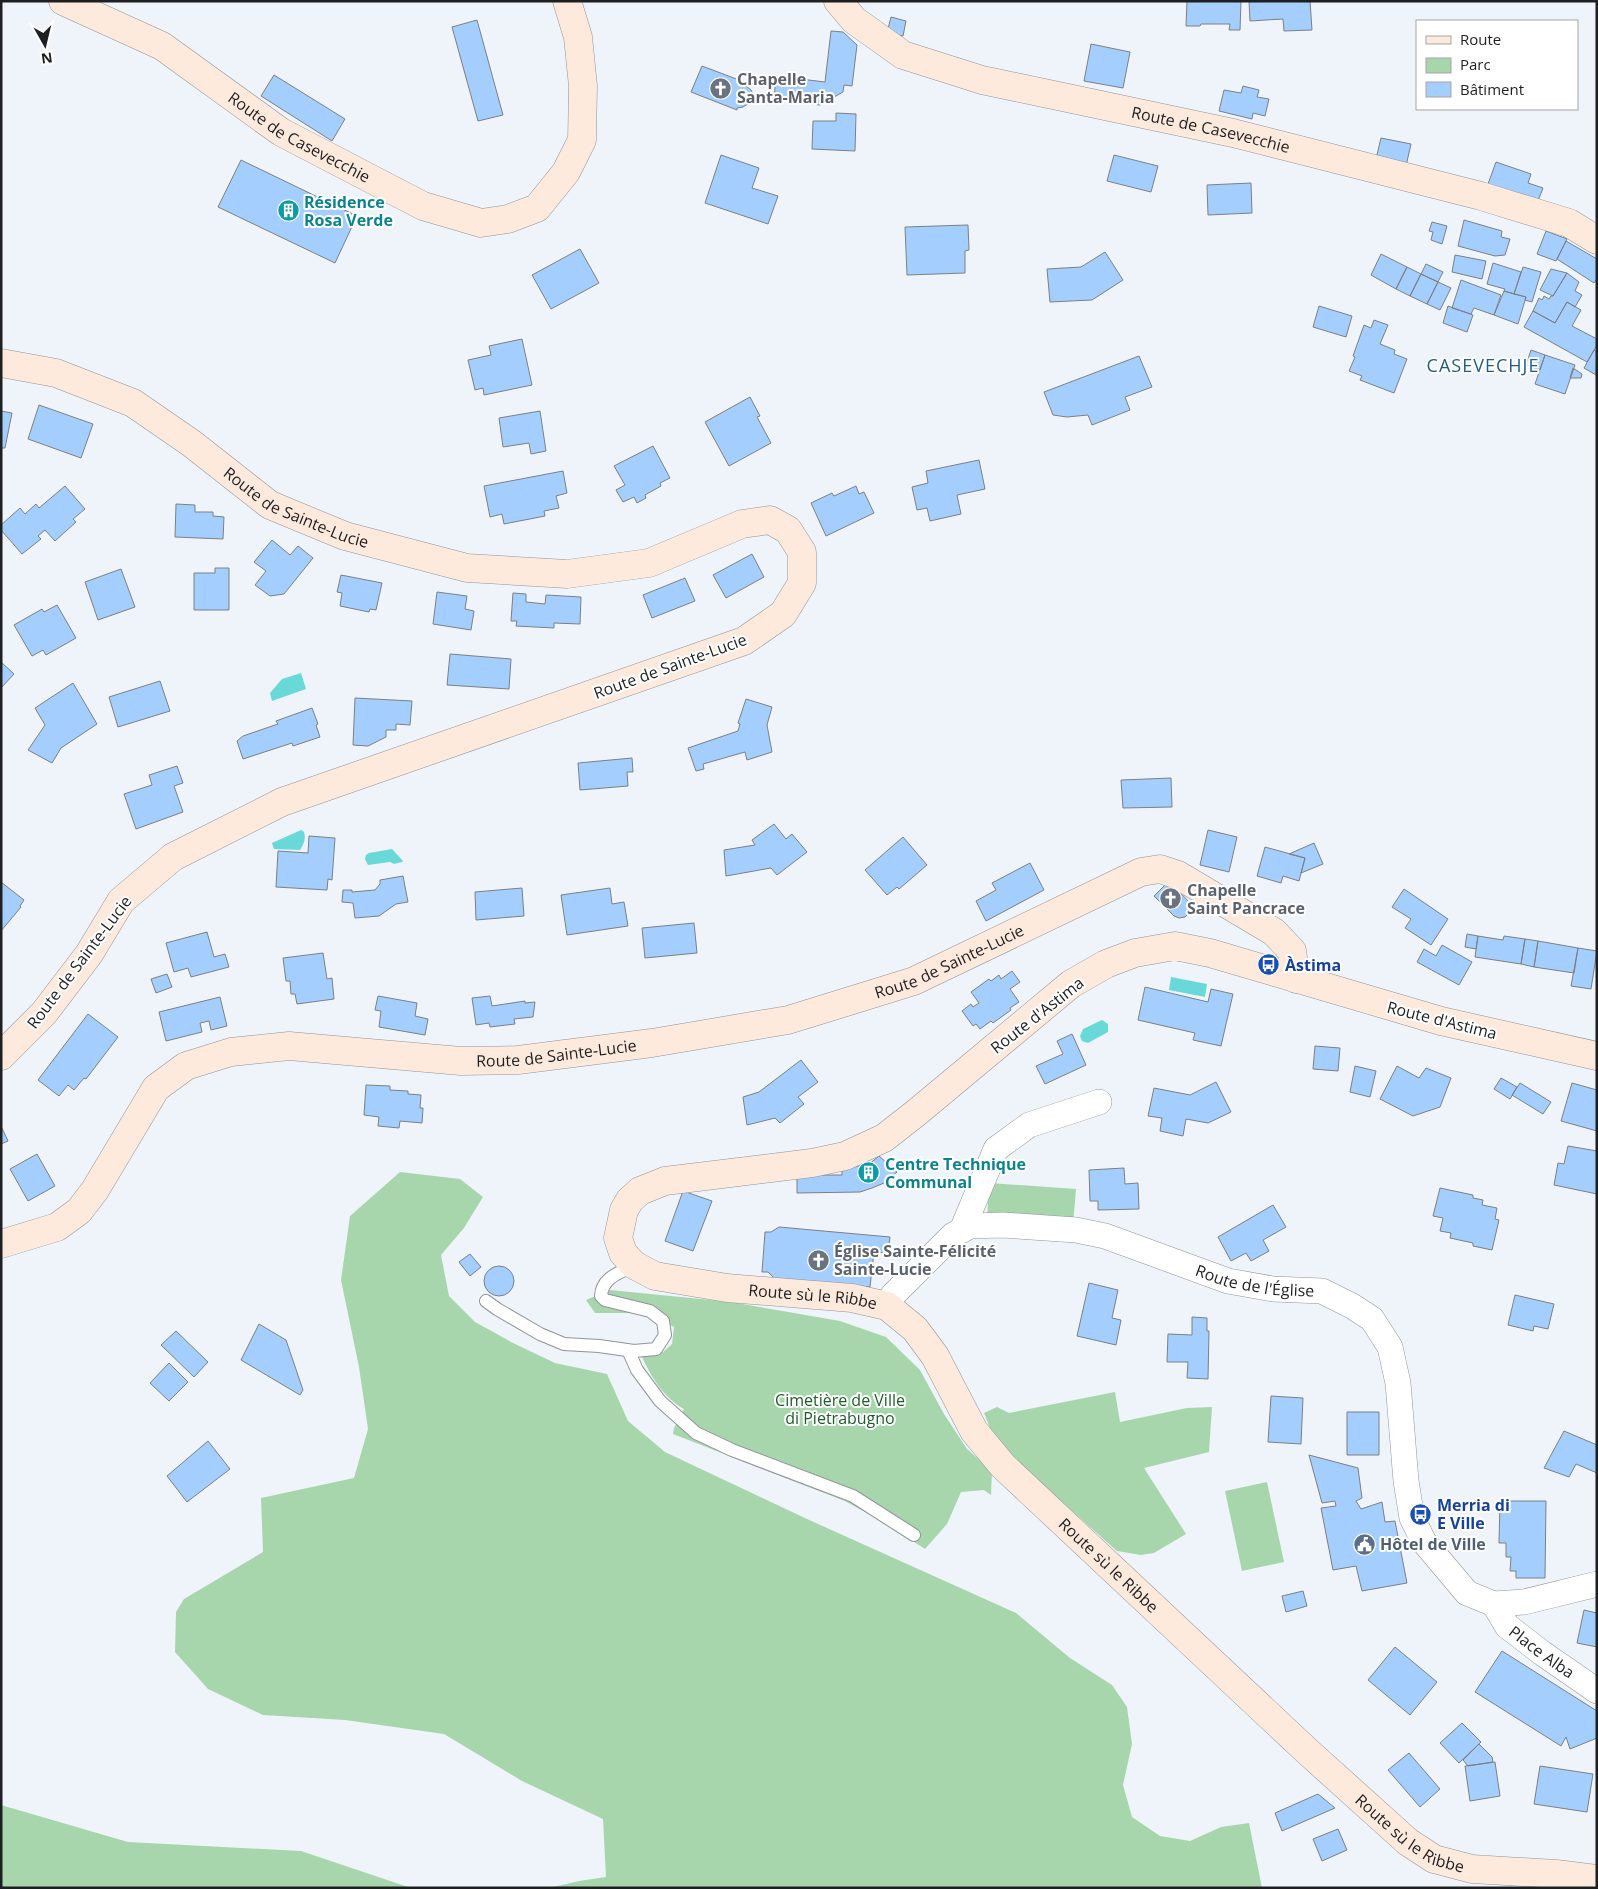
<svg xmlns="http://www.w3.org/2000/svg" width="1598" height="1889" viewBox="0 0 1598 1889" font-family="'Open Sans',sans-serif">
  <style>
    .green { fill: #a8d6ac }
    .water { fill: #69d8d9 }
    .building { fill: #a3cefe; stroke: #7c8085 }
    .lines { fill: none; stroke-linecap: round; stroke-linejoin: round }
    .lane-casing { stroke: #90949a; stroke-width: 14 }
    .street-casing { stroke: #90949a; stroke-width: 26 }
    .secondary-casing { stroke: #90949a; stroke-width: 29 }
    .lane { stroke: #fff; stroke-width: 12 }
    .street { stroke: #fff; stroke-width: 25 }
    .secondary { stroke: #fee9dd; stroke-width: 28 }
    .labels { text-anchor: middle; stroke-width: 4; stroke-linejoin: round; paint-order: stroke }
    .worship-label { font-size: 16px; font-weight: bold; fill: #5b616d; stroke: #fff; text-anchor: start }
    .street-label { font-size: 16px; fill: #1d1f21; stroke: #fff }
    .culture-label { font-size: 16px; font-weight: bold; fill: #0d838f; stroke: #fff; text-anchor: start }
    .transit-label { font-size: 16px; font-weight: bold; fill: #164399; stroke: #fff; text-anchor: start }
    .park-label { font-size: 16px; fill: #1c5d2a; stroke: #fff }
    .service-label { font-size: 16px; font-weight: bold; fill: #4e5e75; stroke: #fff; text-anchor: start }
    .neighbourhood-label { font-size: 18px; letter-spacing: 1px; fill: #225b8d; stroke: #fff }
  </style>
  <rect width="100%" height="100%" fill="#eff4fa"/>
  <!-- green -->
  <path class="green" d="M400,1172L460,1179L483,1197L464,1228L441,1255L449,1296L475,1322L513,1343L555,1363L607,1374L628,1421L665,1452L807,1519L1016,1613L1070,1658L1112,1685L1127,1707L1132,1744L1123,1785L1132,1817L1160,1836L1190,1841L1221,1827L1249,1823L1262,1888H549L579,1881L606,1877L603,1819L522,1781L444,1734L345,1720L263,1715L208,1689L175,1652L176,1612L184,1599L263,1552L261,1498L354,1478L368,1429L359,1367L341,1280L350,1216Z
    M989,1183L1076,1189L1073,1225L987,1220Z
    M610,1290L731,1302L840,1321L886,1337L920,1370L944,1414L967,1449L992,1471L991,1495L984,1490L961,1492L947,1524L925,1549L885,1523L845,1501L673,1434L674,1428L684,1409C663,1397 652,1378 642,1357L663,1352L672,1344L674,1327L646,1313H595L586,1300Z
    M1115,1392L1120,1422L1187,1408L1212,1407L1209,1452L1144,1468L1186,1534L1154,1553L1141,1555L1117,1551L996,1443L984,1413L997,1407L1009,1413Z
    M1267,1482L1284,1562L1242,1571L1225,1491Z
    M1,1805L128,1842L301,1851L411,1888H1Z"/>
  <!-- water -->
  <path class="water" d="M301,673L306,689L272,701L270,693L282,679Z
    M301,830L304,832C306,839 304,844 300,850L274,849L272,843Z
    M392,849L403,861L402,862L394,864L390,862L368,865L365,859L366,855L369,853Z
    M1171,977L1207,984L1205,997L1169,990Z
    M1102,1020L1108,1024V1032L1088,1043L1082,1041L1080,1036L1083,1029Z"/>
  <!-- building -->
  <path class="building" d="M1187,1H1241L1240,30H1229L1230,24H1201L1200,26H1186Z
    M1249,1H1310L1312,30L1284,31L1283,19L1250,21Z
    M891,17L906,21L903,36L887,33Z
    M477,20L503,115L478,121L452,27Z
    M831,31L843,32L857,45L852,86L844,85L843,92L820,105L774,100L776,76L825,82Z
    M1091,44L1130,52L1123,88L1084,81Z
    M702,66L747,83L746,86L751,90L753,94L748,104L743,107L737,108V110L691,92Z
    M274,75L345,119L332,141L261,96Z
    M1243,86L1259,90L1257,97L1269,99L1265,116L1253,113L1252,119L1219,111L1224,90L1241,93Z
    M836,113L856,114L855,151L812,149L813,121H836Z
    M1381,138L1411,144L1406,166L1376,159Z
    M721,155L759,168L752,188L778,196L768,224L705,203Z
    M1114,155L1158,166L1151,192L1107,181Z
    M241,160L357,216L335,263L218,207Z
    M1496,162L1531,174L1528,183L1543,188L1538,201L1488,184Z
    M1251,183L1252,213L1208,215L1207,185Z
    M1464,220L1502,231L1501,237L1510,239L1505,255L1495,256L1458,246Z
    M1432,222L1447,226L1442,244L1431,240L1433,232L1429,231Z
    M968,225L969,250L965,251V273L907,275L905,227Z
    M1546,231L1567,239L1556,261L1537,254Z
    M1566,241L1597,259V279L1594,283L1557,259Z
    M580,249L599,283L551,309L532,275Z
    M1105,252L1123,280L1092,300L1050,302L1047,269L1081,267Z
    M1381,254L1407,267L1396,289L1371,275Z
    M1455,255L1486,261L1482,279L1452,272Z
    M1493,263L1521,272L1514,294L1504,291L1505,289L1487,284Z
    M1426,264L1443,272L1438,282L1421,274Z
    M1407,267L1421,274L1410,296L1396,289Z
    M1523,267L1541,272L1532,302L1525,300L1526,297L1514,294Z
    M1551,269L1567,273L1553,296L1540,290Z
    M1567,273L1579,282L1575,291L1582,295L1575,307L1567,302L1555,323L1533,311L1539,298L1542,300L1544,296L1549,299L1551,296H1553Z
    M1421,274L1438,282L1427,304L1410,296Z
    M1461,280L1501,295L1494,315L1474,308L1471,314L1452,308Z
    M1438,282L1451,288L1440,310L1427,304Z
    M1504,291L1526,297L1518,324L1494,315Z
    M1567,302L1581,310L1572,326L1597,339V345L1587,362L1524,327L1533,311L1555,323Z
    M1319,306L1352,316L1346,337L1313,327Z
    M1448,306L1473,315L1467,332L1443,323Z
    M1374,320L1388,325L1380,344L1395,350L1394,354L1407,359L1394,393L1360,380L1362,376L1349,371L1355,357L1353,356L1364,325L1371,328Z
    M522,339L532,385L484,395L483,388L475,390L468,360L491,355L489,346Z
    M1531,350L1545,355L1540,370L1526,365Z
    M1594,350L1597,352L1596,375L1584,368Z
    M1545,355L1575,365L1565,394L1535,384Z
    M1139,356L1152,387L1125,397L1130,410L1092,425L1088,415L1067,417L1053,415L1044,392Z
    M1573,368L1582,374L1581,378H1570Z
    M750,397L760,416L757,417L771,443L729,466L705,422Z
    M39,405L93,424L81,458L28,439Z
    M1,411L12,413L5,448H1Z
    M540,411L546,451L531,454L529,443L503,447L499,418Z
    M653,446L670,478L660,483L661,486L645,495L646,498L637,503L634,497L623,502L616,490L625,485L614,466Z
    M979,460L985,489L957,495L961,514L930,521L927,508L917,510L912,487L928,483L926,471Z
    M563,471L567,493L556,496L559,508L544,511L545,516L504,524L502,514L490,517L484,486Z
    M65,486L85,509L73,519L76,522L55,541L45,530L38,536L41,539L22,554L1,530V525L20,508L25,514L36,504L39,508Z
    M856,486L859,494L864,492L874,513L826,536L811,503L832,493L834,496Z
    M176,504L195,505V512H213V516L224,517L223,539L175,537Z
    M272,540L290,555L298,546L313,558L284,594L270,596L255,585L266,571L254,562Z
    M752,554L764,577L726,598L713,575Z
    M215,568H229V610H194V573H215Z
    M121,569L135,607L98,620L85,582Z
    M341,575L382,583L376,610L370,609L369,612L340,606L342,593L337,592Z
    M685,578L695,601L652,618L643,595Z
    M437,592L467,596L465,609L474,611L471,630L433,624Z
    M513,593L526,594V602L545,604L546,595L581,597L580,624L554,623V628L516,626L517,621H511Z
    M57,605L76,638L46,655L43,650L32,656L14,625L42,609L44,612Z
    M450,654L511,659L509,689L447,685Z
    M1,662L14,674L1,688Z
    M160,681L170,711L118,727L109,697Z
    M73,683L97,724L61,748L52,763L28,750L45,725L35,708Z
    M355,698L412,701L410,725L396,724V730H386V737L368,746L353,745Z
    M746,699L772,707L767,725L772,752L747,760L745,752L703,764L704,769L696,771L688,748L738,731L740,724L738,723Z
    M312,708L318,724L316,725L320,737L293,746L292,743L243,759L237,741L243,736L278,724L276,721Z
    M632,758L633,772H627L628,786L580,790L578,763Z
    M177,766L183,783L174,786L183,812L136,829L124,794L152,785L149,775Z
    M1171,778L1172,807L1123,808L1121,780Z
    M774,824L786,839L792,834L807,852L777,875L771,868L726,876L724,850L755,845L752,840Z
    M1208,830L1237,837L1229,872L1200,865Z
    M309,836L335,838L332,880L328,879L327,890L276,887L278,851L308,853Z
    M903,837L927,865L899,889L897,887L887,895L865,870Z
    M1314,843L1323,864L1301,873L1305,858L1289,854Z
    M1265,847L1305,858L1299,881L1283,876L1281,883L1257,876Z
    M1030,863L1044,890L986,921L976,901L996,890L992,883Z
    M403,876L408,902L396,904L379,916L355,918L353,903L342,902L343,890H352V892L375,890L380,884V880Z
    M1169,881L1189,902L1191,907L1189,913L1185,917L1179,918L1174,916L1154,896Z
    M1,882L24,900L20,906L21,907L1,931Z
    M522,888L524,916L476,920L475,892Z
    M610,888L612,904L624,902L628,926L567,935L561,895Z
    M1404,889L1448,919L1431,945L1405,928L1411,919L1392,907Z
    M694,923L697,953L645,958L642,928Z
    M207,932L214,957L225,954L229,967L191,977L188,968L174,972L166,943Z
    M1467,934L1478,936L1476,949L1465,947Z
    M1478,936L1503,940L1504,936L1525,939L1521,964L1475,957Z
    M1525,939L1538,941L1534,967L1521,964Z
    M1538,941L1578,948L1574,973L1534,967Z
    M1442,945L1472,962L1459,985L1417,962L1424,949L1436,956Z
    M1578,948L1597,951L1591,989L1571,986Z
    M323,953L327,979L332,978L334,999L297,1004L295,994H291L290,981H286L283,958Z
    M1012,971L1020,982L1010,989L1019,1002L1010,1008L1011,1010L993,1023L991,1021L980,1029L976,1024L973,1026L962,1011L971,1004L973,1007L979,1003L971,992L989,979L991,981L999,975L1001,979Z
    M167,974L172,987L156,993L151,979Z
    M1145,987L1208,1002L1211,989L1233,994L1221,1046L1193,1040L1195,1033L1138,1020Z
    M378,996L417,1003L415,1016L428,1019L425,1035L379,1027L381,1011L375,1010Z
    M490,996L492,1006L525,1001V1003L535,1002L533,1017L514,1019L515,1024L490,1027L489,1023L476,1025L472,998Z
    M220,997L227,1026L211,1030L209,1021L200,1023L202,1032L166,1041L159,1012Z
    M88,1014L118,1037L86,1079L84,1078L74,1090L68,1085L59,1096L38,1080Z
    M1072,1034L1086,1065L1045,1084L1036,1066L1063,1054L1057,1041Z
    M1315,1046L1340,1048L1338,1071L1313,1069Z
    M801,1060L818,1082L798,1097L804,1104L780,1123L775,1118L747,1125L743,1097L759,1092Z
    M1355,1066L1376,1071L1370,1097L1350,1092Z
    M1397,1066L1419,1078L1426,1068L1451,1078L1440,1107L1413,1116L1380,1099Z
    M1501,1078L1517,1087L1510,1099L1494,1089Z
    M1216,1082L1231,1112L1208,1123L1186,1119L1183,1136L1160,1131L1162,1118L1148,1116L1154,1088L1190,1095Z
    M1520,1083L1551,1102L1543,1114L1512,1095Z
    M1572,1083L1597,1090V1131L1561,1121Z
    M366,1085L390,1086V1090L408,1091V1094L421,1095L420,1108H423L422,1123L400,1121L399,1128L378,1126L379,1117L364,1115Z
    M1,1126L8,1141L1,1144Z
    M1568,1146L1597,1151V1194L1554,1185L1558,1163L1564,1164Z
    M37,1154L55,1186L28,1201L10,1169Z
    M879,1156L897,1172L884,1183L872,1188L860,1192L797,1193V1175H842V1169L869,1164Z
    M1124,1168L1125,1184L1138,1183L1139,1209L1098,1210V1201H1090L1089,1170Z
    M1440,1188L1473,1195V1198L1483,1200L1482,1205L1497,1208L1495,1219L1499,1220L1492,1250L1473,1246V1243L1450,1238L1451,1233L1440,1231L1443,1218L1433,1216Z
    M683,1191L712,1201L693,1251L665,1241Z
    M1273,1205L1286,1227L1263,1240L1269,1251L1251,1261L1246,1253L1231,1261L1218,1237Z
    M779,1227L890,1237L888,1253L874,1252L870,1287L774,1278L768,1272H762L765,1232H771Z
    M470,1254L481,1267L470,1276L459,1262Z
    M484 1281a15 15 0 1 1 30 0a15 15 0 1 1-30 0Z
    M1089,1283L1118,1290L1112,1318L1121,1320L1116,1345L1077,1336Z
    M1515,1295L1554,1304L1548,1329L1534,1326L1533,1331L1508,1325Z
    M1192,1317L1207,1318V1331H1209L1208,1379L1187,1378L1188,1362H1167L1168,1334L1192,1335Z
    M259,1324L286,1340L303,1390L300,1395L241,1360Z
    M176,1331L208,1362L194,1377L161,1345Z
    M169,1363L188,1382L169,1401L150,1383Z
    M1271,1396L1303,1398L1301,1444L1268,1442Z
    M1347,1412H1379V1455H1347Z
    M1564,1431L1597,1445V1473L1576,1464L1569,1477L1544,1468Z
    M208,1441L230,1469L187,1502L167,1476Z
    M1309,1455L1358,1468L1362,1498L1356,1501L1361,1509L1382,1502L1385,1522L1395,1521L1407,1583L1362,1591L1356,1566L1333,1570L1321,1508L1336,1506L1335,1501L1322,1503Z
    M1500,1501H1546L1545,1578H1516V1571H1510L1511,1557H1506V1543H1499Z
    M1303,1591L1307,1606L1286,1612L1282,1596Z
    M1584,1610L1597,1613V1647L1577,1643Z
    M1395,1647L1437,1682L1410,1715L1368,1680Z
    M1502,1651L1597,1711V1738L1570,1749L1566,1737L1561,1746L1475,1692Z
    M1462,1723L1481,1742L1459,1763L1440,1743Z
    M1479,1744L1492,1757L1493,1762L1468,1766L1463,1760Z
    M1409,1753L1440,1789L1420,1807L1388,1770Z
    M1495,1762L1500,1796L1470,1801L1465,1766Z
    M1540,1766L1593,1774L1587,1812L1534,1804Z
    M1318,1794L1335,1808L1282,1831L1275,1813Z
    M1338,1829L1347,1850L1322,1861L1313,1839Z"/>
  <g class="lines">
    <defs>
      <path id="lane" d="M486,1301L497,1309L540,1334L564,1344L599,1346L634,1351L656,1349L665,1335L663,1321L650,1311L605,1300L601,1296C602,1277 620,1273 634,1265
        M628,1350L637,1370L660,1401L696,1433L732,1450L853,1496L914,1535"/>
      <g id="street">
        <path d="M962,1230L996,1149L1029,1125L1099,1102"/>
        <path id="s1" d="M887,1306L893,1295L953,1235L970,1226L1003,1225L1076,1230L1105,1236L1228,1281L1273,1289L1322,1291L1352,1306L1372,1319L1390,1347L1398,1383L1406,1481L1412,1518L1424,1542L1467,1593L1494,1604L1524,1602L1597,1584"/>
        <path id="s2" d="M1494,1604L1507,1626L1542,1653L1597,1691"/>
      </g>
      <g id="secondary">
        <path id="s3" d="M63,1L162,46L281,132L423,206L481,223L508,219L537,208L566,172L582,140L583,86L578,37L567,1"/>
        <path id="s4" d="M838,1L854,20L903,55L982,80L1233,133L1481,196L1569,223L1597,240"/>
        <path id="s5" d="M1,363L56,373L133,403L191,443L270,505L345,536L467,568L567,574L649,563L742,524L770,520L788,530L802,552V583L783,614L744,641L282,802L173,857L121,901L89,954L44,1013L1,1056"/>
        <path id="s6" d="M1597,1056L1441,1021L1210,953L1175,946L1135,953L1106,964L1071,984L916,1113L884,1138L845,1156L812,1163L665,1181L640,1191L630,1200L624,1210L618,1238L623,1253L634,1265L655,1276L727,1288L852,1298L887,1306L915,1329L935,1356L974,1431L1003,1466L1307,1751L1408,1842L1434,1859L1472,1869L1556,1874L1597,1879"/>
        <path id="s7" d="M1,1244L57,1227L79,1211L95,1190L156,1088L186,1066L231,1052L289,1046L461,1061L518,1060L652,1043L788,1020L914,981L1141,872L1160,869L1178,875L1274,932L1292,951L1296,979"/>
      </g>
    </defs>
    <!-- lane casing -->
    <use href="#lane" class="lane-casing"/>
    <!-- street casing -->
    <use href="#street" class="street-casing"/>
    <!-- secondary casing -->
    <use href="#secondary" class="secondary-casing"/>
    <!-- lane -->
    <use href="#lane" class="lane"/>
    <!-- street -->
    <use href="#street" class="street"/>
    <!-- secondary -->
    <use href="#secondary" class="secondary"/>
  </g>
  <!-- icons -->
  <defs>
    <symbol id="church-disc" viewBox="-11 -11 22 22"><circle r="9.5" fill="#6b7280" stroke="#fff"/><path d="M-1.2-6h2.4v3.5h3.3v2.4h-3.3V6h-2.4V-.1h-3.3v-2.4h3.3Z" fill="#fff"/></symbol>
    <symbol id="building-disc" viewBox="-11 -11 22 22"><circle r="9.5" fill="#0f9aa8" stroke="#fff"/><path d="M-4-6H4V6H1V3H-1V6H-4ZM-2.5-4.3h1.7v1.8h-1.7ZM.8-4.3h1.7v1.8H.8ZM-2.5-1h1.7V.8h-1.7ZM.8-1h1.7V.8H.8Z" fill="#fff"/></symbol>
    <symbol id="bus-disc" viewBox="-11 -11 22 22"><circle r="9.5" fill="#1a4fb4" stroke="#fff"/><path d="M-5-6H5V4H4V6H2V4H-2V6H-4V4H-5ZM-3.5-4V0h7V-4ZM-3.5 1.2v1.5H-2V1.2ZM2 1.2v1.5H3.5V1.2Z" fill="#fff"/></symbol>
    <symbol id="civic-disc" viewBox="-11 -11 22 22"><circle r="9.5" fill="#5c6f8a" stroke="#fff"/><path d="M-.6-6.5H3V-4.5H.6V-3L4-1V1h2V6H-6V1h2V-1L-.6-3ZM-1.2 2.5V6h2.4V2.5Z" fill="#fff"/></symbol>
  </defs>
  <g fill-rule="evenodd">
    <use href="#church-disc" x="708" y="76" width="25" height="25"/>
    <use href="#building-disc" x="276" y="198" width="25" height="25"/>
    <use href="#church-disc" x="1158" y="886" width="25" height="25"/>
    <use href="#bus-disc" x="1256" y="952" width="25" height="25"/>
    <use href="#building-disc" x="856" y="1160" width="25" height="25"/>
    <use href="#church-disc" x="806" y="1248" width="25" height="25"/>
    <use href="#bus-disc" x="1408" y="1502" width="25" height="25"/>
    <use href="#civic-disc" x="1352" y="1532" width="25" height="25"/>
  </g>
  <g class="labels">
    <!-- worship labels -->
    <g class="worship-label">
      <text x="737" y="85">Chapelle<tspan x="737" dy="18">Santa-Maria</tspan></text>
      <text x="1187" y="896">Chapelle<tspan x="1187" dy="18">Saint Pancrace</tspan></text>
      <text x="834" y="1257">Église Sainte-Félicité<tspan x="834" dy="18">Sainte-Lucie</tspan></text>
    </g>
    <!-- street labels -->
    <g class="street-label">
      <text dy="6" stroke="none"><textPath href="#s4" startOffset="402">Route de Casevecchie</textPath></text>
      <text dy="6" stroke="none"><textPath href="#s3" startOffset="274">Route de Casevecchie</textPath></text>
      <text dy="6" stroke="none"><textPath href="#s5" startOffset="334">Route de Sainte-Lucie</textPath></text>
      <text transform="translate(670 666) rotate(-20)" y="6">Route de Sainte-Lucie</text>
      <text dy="6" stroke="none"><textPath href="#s7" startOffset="1048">Route de Sainte-Lucie</textPath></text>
      <text transform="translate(79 962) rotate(-53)" y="6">Route de Sainte-Lucie</text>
      <text transform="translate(1037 1015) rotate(-38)" y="6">Route d'Astima</text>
      <text transform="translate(1442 1020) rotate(14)" y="6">Route d'Astima</text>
      <text dy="6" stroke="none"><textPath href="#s7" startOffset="642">Route de Sainte-Lucie</textPath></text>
      <text dy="6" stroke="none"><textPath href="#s1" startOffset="410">Route de l'Église</textPath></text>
      <text dy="6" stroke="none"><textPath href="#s6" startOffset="1311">Route sù le Ribbe</textPath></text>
      <text dy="6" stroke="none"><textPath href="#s6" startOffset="1731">Route sù le Ribbe</textPath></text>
      <text dy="6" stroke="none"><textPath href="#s2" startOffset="69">Place Alba</textPath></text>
      <text dy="6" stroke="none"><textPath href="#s6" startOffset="2136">Route sù le Ribbe</textPath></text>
    </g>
    <!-- culture labels -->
    <g class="culture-label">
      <text x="304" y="208">Résidence<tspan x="304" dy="18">Rosa Verde</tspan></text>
      <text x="885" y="1170">Centre Technique<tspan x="885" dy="18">Communal</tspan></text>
    </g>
    <!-- transit labels -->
    <g class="transit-label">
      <text x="1285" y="971">Àstima</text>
      <text x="1437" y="1511">Merria di<tspan x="1437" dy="18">E Ville</tspan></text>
    </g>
    <!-- park labels -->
    <g class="park-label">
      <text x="840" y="1406">Cimetière de Ville<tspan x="840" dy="18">di Pietrabugno</tspan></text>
    </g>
    <!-- service labels -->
    <g class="service-label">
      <text x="1380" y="1550">Hôtel de Ville</text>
    </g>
    <!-- neighbourhood labels -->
    <g class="neighbourhood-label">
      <text x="1483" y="372">CASEVECHJE</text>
    </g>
  </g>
  <!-- border -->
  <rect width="1598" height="1889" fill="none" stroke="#1d1f21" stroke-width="5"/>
  <!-- legend -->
  <rect x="1416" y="20" width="162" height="90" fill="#ffffff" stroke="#a5a5a6"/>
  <rect x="1426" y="36" width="25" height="8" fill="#fee9dd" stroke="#a5a5a6"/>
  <text x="1460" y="45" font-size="15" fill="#1d1f21">Route</text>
  <rect x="1426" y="58" width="25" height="15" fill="#a8d6ac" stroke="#a5a5a6"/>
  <text x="1460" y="70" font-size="15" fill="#1d1f21">Parc</text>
  <rect x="1426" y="82" width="25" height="15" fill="#a3cefe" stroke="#a5a5a6"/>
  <text x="1460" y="95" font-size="15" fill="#1d1f21">Bâtiment</text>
  <!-- north arrow -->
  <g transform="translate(45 45) rotate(172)" stroke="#ffffff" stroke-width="4" paint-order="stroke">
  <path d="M0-4L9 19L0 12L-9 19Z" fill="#1d1f21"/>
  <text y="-8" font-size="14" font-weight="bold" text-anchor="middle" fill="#1d1f21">N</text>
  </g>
</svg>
